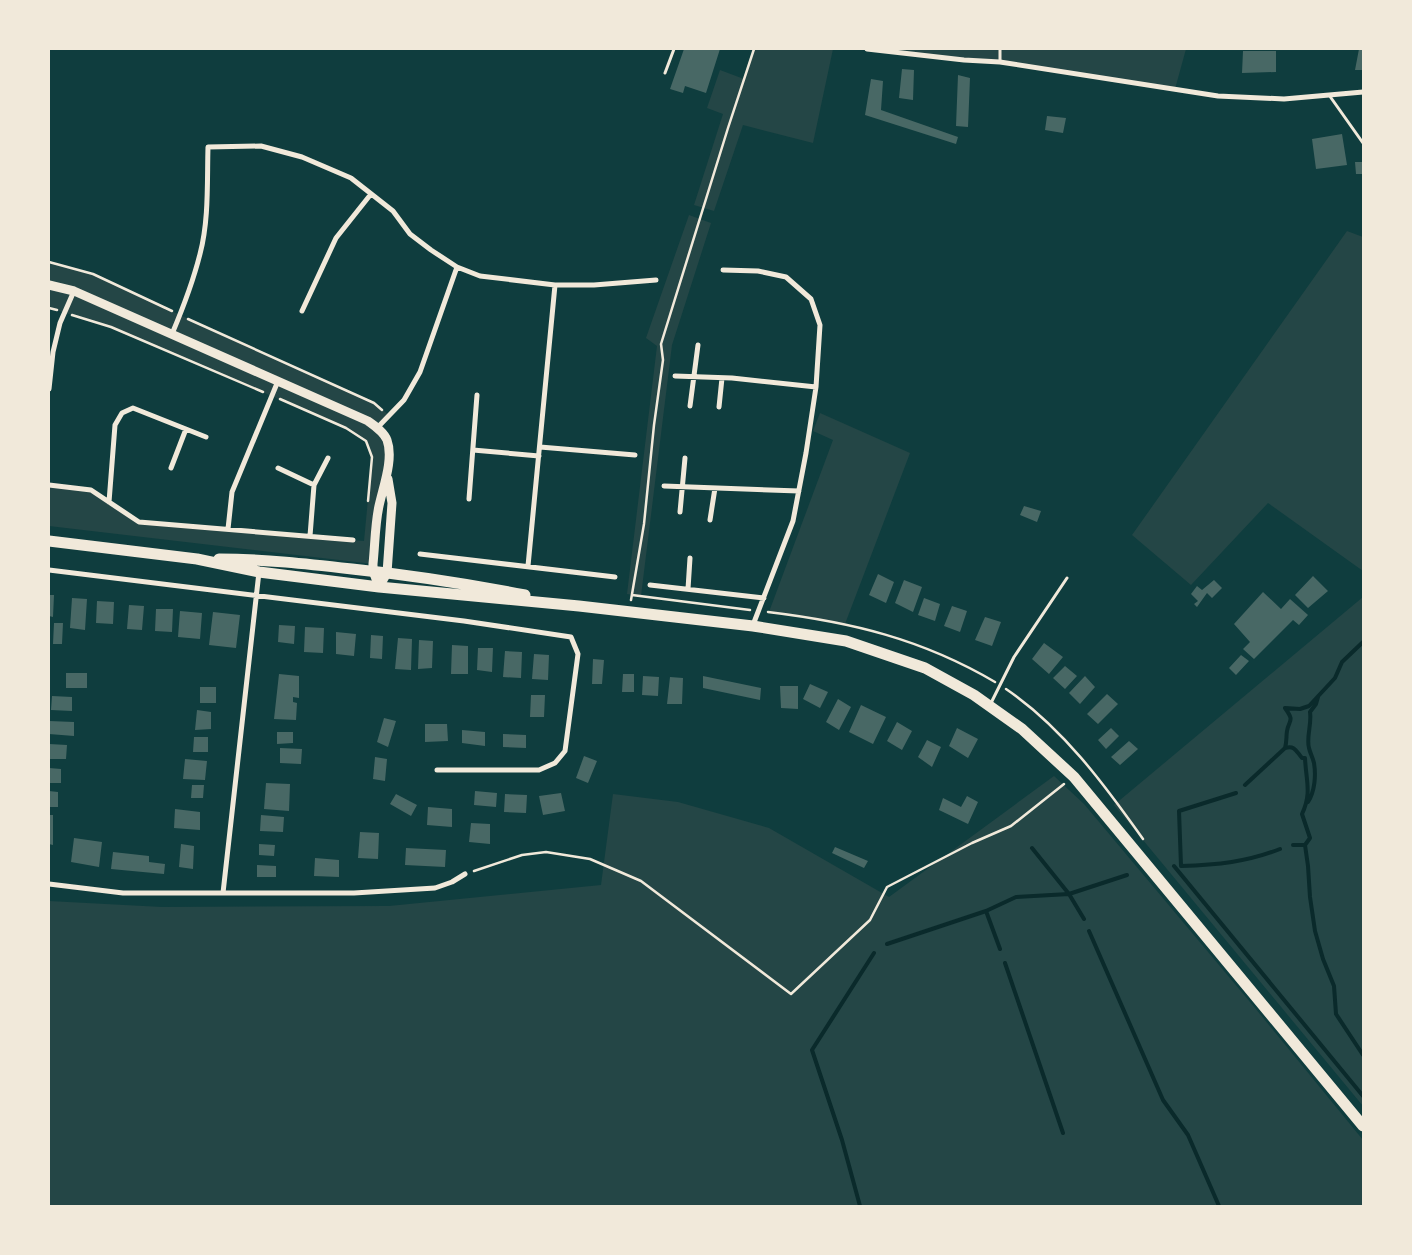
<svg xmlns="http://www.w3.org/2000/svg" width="1412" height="1255" viewBox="0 0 1412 1255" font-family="'Roboto Serif',serif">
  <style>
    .green { fill: #244646 }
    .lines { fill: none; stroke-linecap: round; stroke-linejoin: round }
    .stream { stroke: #0a2a2b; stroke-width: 4 }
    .building { fill: #486865 }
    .path { stroke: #f1e9da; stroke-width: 2.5 }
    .service { stroke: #f1e9da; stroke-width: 3 }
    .minor { stroke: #f1e9da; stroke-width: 5 }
    .tertiary { stroke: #f1e9da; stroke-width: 9 }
    .primary { stroke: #f1e9da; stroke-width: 11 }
  </style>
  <rect width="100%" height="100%" fill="#0f3d3e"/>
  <!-- green -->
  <path class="green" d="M754,49H833L813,143L743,125L714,211L694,205L723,114L707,108L720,70L744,79Z
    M867,49H1186L1175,89L1000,62Z
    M689,215L711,223L672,345L641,596L627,594L657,346L646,338Z
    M1347,231L1363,237V571L1268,503L1191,585L1132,535Z
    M49,262L93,274L180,315L374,403L389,415L377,428L388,442L373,564L49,526V485L91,490L139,522L364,541L372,457L366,441L346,428L111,327L49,308Z
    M820,413L910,453L845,624L769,612L833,440L813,431Z
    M1363,597V1106L1114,805Z
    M1054,776L1084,804L1255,1008L1363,1140V1206H49V901L162,907L389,906L601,885L613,794L678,802L769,828L889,897Z"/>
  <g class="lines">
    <!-- stream -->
    <path class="stream" d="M1285,748C1287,741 1286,737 1287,731C1289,719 1295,722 1285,708L1300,709L1309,706L1335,678L1342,662L1363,642
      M1245,785L1285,748C1295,745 1296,751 1302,758H1305C1306,781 1312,793 1302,814L1310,838L1305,845
      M1308,802C1315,791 1316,775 1314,763C1313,758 1310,753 1309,748C1306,737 1312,724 1310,712L1316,704L1318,697
      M1293,845H1305L1308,866L1310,897L1315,931L1323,959L1334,986L1336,1014L1363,1055
      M1032,848L1069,894L1084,919
      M1174,866L1363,1096
      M1181,866L1179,811L1236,793
      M1181,866C1217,865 1247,862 1280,849
      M986,911L1000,949
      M1089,931L1163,1100L1188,1135L1219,1206
      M887,944L986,911L1016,897L1069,894L1127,875
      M1005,963L1063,1133
      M860,1206L842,1140L812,1050L874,953"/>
  </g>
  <!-- building -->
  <path class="building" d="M684,49H720L706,93L685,86L683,93L670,89Z
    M1359,49H1363V70H1355Z
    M1243,51H1276V72L1242,73Z
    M902,69L914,70L913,100L899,98Z
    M958,75L970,78L968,127L956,126Z
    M871,79L883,81L881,110L958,137L956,144L865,115Z
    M1047,116L1066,118L1063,133L1045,130Z
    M1342,134L1347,165L1316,169L1312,139Z
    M1355,162H1363V174H1356Z
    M1024,506L1041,511L1037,522L1020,515Z
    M878,574L894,582L886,603L869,595Z
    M1313,576L1328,591L1308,608L1295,595Z
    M904,580L922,587L913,612L895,603Z
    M1214,580L1222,588L1212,598L1207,593L1197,607L1194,604L1198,601L1191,594L1197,586L1202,590Z
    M1263,592L1281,609L1290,599L1308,615L1299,625L1293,620L1254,659L1243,649L1250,642L1234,624Z
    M49,595H54L53,617L49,616Z
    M72,598L87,599L85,630L70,628Z
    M924,598L940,604L935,621L918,615Z
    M97,601L114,602L113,624L96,623Z
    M129,605L144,606L142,630L127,629Z
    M952,606L967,611L960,632L944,626Z
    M156,609H173L172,632L155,631Z
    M180,611L202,613L200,639L178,637Z
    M213,612L240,615L236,648L209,645Z
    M985,617L1001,622L992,646L975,640Z
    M54,623H63L62,644H53Z
    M279,625L295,626L294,644L278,642Z
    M305,627L324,628L323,653L304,652Z
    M336,632L356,634L354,656L336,654Z
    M371,635L383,636L382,659L370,658Z
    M398,638L412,639L411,670L395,669Z
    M419,640L433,641L432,668L418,669Z
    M1044,643L1063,657L1049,674L1032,659Z
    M452,645L468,646V674H451Z
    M478,648H493L492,672L477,670Z
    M505,651L522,652L521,678L503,677Z
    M534,654L549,655L548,680L532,679Z
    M1241,655L1249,661L1236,675L1229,668Z
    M593,659L604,660L602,684H592Z
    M1065,666L1077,676L1065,689L1053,678Z
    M66,673H87V688H66Z
    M279,674L299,676V698L293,697V702L297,703L296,720L274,719Z
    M623,674H634V692H622Z
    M643,676L659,677L658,696L642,695Z
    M703,676L761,688L760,700L703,688Z
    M1085,676L1095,687L1080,704L1069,693Z
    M670,677L683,678L682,704H667Z
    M810,684L828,692L820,708L803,699Z
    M780,686H798V709L781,708Z
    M200,687H216V703H200Z
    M1107,694L1118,704L1098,724L1087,714Z
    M531,695H545L544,717H530Z
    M52,696L72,697V711L51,710Z
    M838,699L851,707L839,730L826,722Z
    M861,705L886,717L873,744L849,732Z
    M197,710L211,712V729L195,730Z
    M384,718L396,721L388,747L377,742Z
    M49,721L74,722V736L49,734Z
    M897,722L912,731L902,750L887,741Z
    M425,724H447L448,741L425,742Z
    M957,728L978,739L968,758L949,746Z
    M1111,728L1119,736L1106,749L1098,740Z
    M462,730L485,732V746L462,743Z
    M277,732H293V743L277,744Z
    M503,734L526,735V748L503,747Z
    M194,737H208V752H193Z
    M927,740L941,747L932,767L918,757Z
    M1129,741L1138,749L1120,765L1111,757Z
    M49,744L67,745L66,759H49Z
    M280,748L302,749L301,764L280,763Z
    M584,756L597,761L588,783L576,778Z
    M375,757L387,759L385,781L373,779Z
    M185,759L207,761L205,780L183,779Z
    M49,768L61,769V783H49Z
    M266,783L290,784L289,811L264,809Z
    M192,785H204L203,798H191Z
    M49,791L58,792V807H49Z
    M475,791L497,793L496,807L474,805Z
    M561,793L565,811L543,815L539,796Z
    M396,794L417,805L411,816L390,804Z
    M505,794L527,795L526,813L504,812Z
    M967,796L978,802L968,824L939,810L943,798L961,807Z
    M428,807L452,809V827L427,825Z
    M175,809L200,812V830L174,828Z
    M49,815H53V845L49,844Z
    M261,815L284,817L283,832L260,831Z
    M471,823L490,824V844L469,842Z
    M360,832L379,833L378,859L358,858Z
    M74,838L102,842L99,867L71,862Z
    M181,844L194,846L193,869L179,867Z
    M259,844L275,845L274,856L259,855Z
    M835,847L868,861L864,868L832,853Z
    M406,848L446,850L445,867L405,865Z
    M113,852L149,856V862L165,864L164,874L111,869Z
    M315,858L339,860V877L314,876Z
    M257,865L276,866V877H257Z"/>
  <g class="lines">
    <!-- path -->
    <path class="path" d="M49,262L93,274L172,311
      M49,308L57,310
      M72,315L111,327L263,392
      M188,319L374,403L382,410
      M280,399L346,428L366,441L372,457L368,501
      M632,595L750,610
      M631,600L644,524L654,425L663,360L661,344L728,128L754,49
      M768,612C851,622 922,639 995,682
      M1006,689C1062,727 1104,784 1143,839
      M474,871L522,855L546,852L590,859L641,881L791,994L870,920L887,887L972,843L1011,826L1064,784"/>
    <!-- service -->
    <path class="service" d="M1000,61V49
      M665,73L674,49
      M1329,95L1363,143
      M991,703L1014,657L1067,578"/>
    <!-- minor -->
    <path class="minor" d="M867,49L964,60L1000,62L1218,96L1284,99L1363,92
      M723,270L758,271L786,277L811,299L820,325L816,387L806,453L793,521L753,625
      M302,311L336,238L371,194
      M172,334C183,308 193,282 200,254C209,220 207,182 208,147L261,146L302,157L351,178L393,211L410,234L431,250L457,267L480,276L555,285H594L656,280
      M675,376L732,378L816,387
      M49,389L53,352L60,323L74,291
      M690,406L698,345
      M719,407L722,378
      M377,428L404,400L420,372L457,267
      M540,447L635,455
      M473,450L539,456
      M171,468L186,429
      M278,468L314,485
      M49,485L91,490L139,522L353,540
      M664,486L799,491
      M469,499L477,395
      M109,502L115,425L122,413L133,408L206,437
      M680,512L685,458
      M710,520L715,488
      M228,529L232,492L278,381
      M310,536L314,485L328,458
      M420,554L615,577
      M528,566L555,285
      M49,570L464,621L571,637L578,654L565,751L555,763L539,770H437
      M650,585L764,598
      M688,589L690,558
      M49,884L123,893H354L435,888L452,882L465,874
      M223,893L259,572"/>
    <!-- tertiary -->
    <path class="tertiary" d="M49,285L74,291L368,421C375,426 384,432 387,440C394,459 383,487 379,506C375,524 375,545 373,564V571L379,587
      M379,587L387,573L392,503L388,479"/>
    <!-- primary -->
    <path class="primary" d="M49,541L197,559L259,572L379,587L579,606L753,626L846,641L925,668L974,695L1022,729L1074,777L1363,1126
      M219,559C264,559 308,564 352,569C410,575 468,584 525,595"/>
  </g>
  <!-- border -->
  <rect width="1412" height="1255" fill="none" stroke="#f1e9da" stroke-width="100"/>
</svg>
